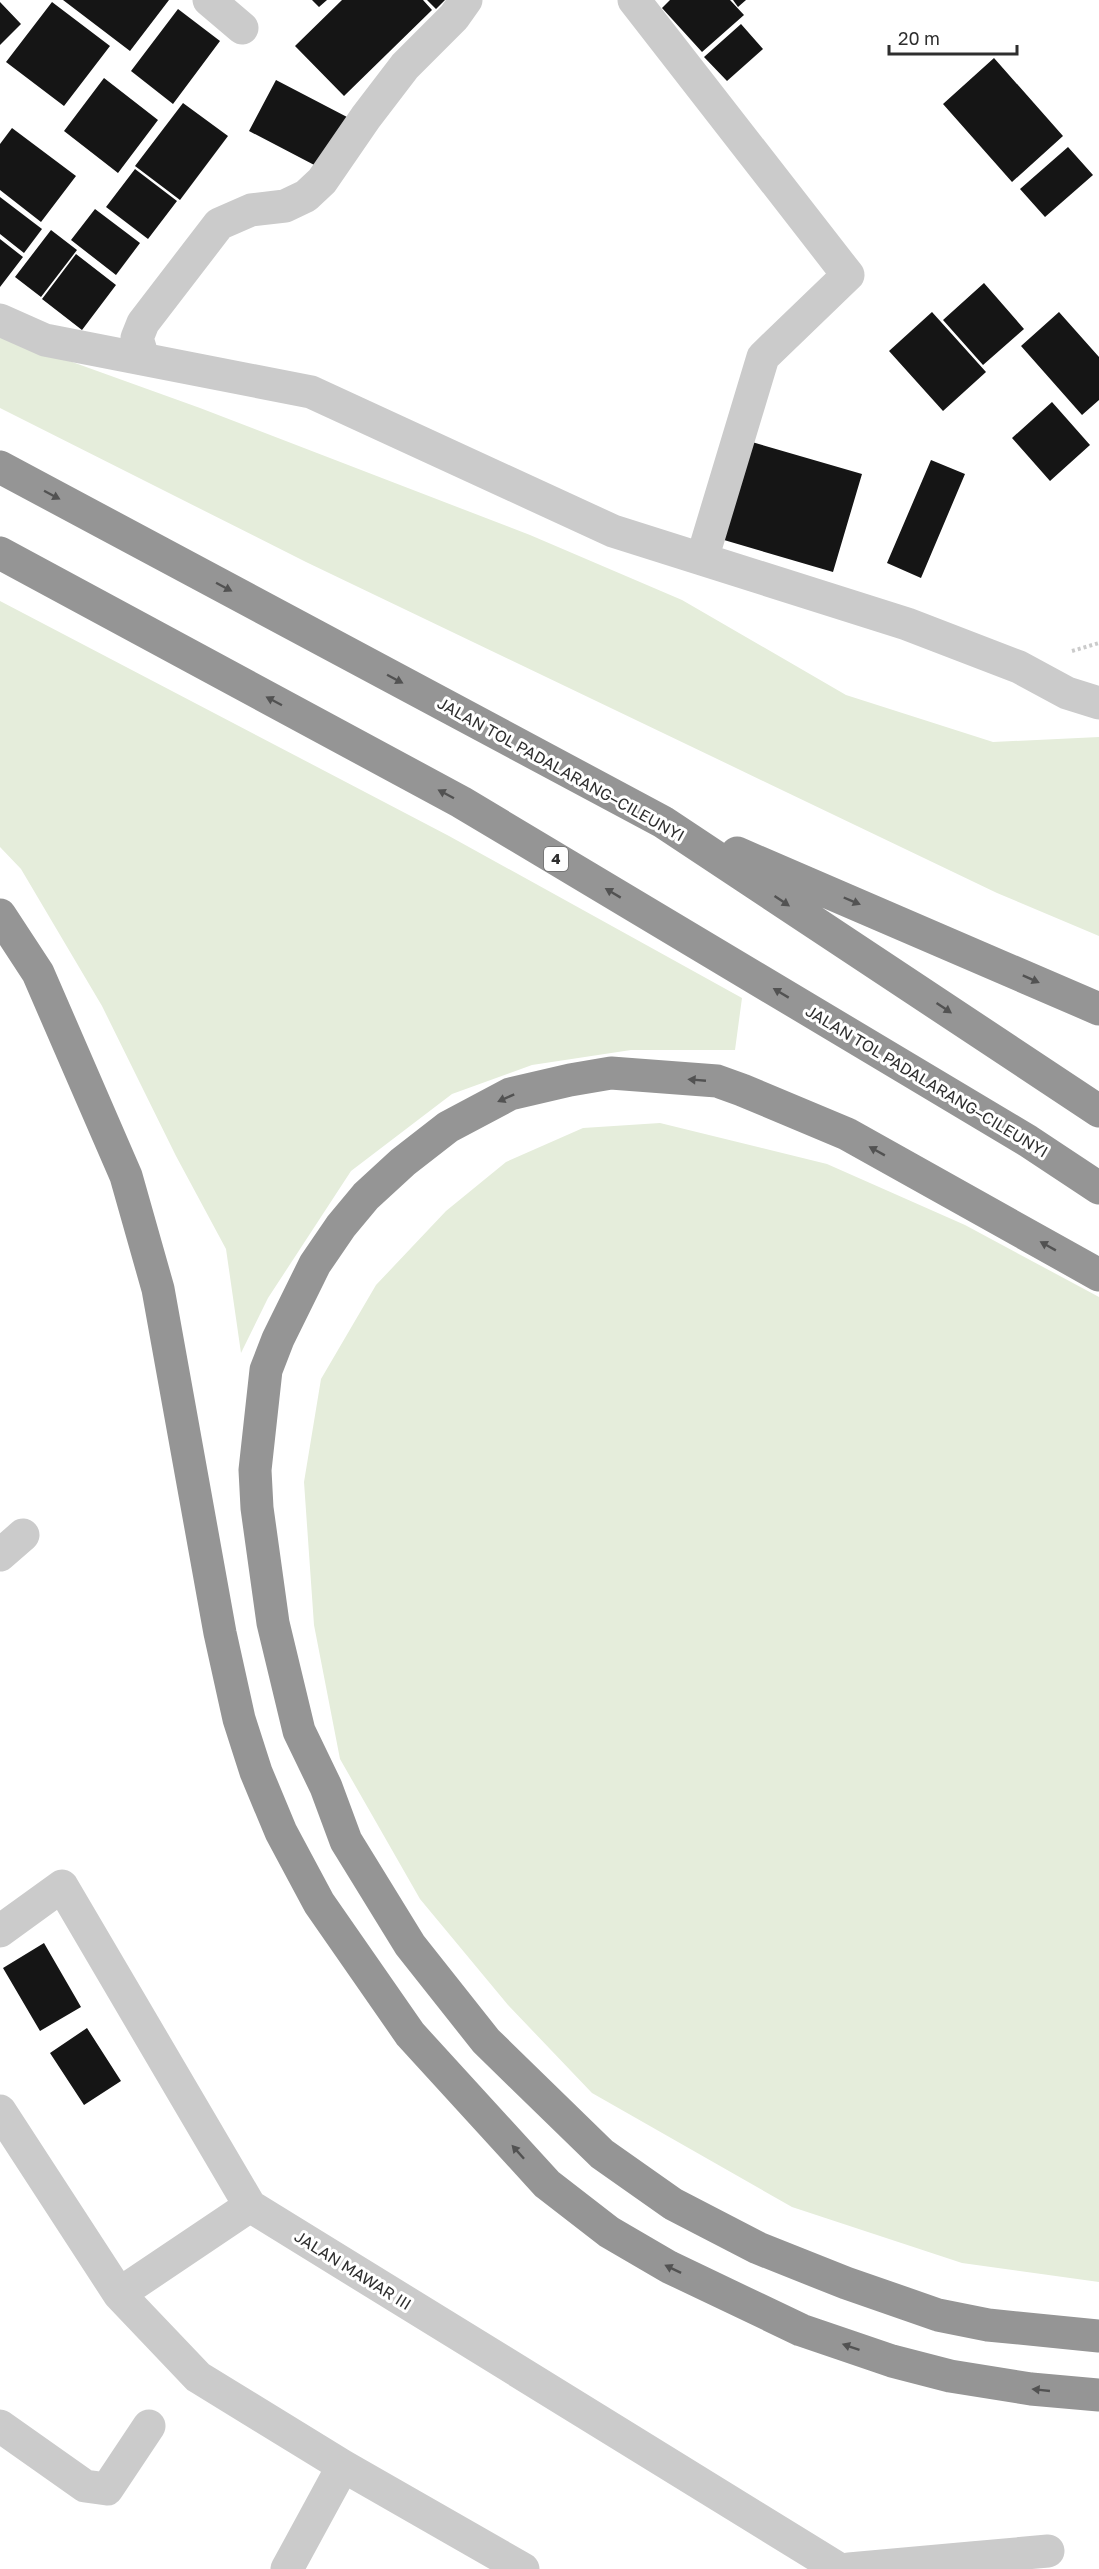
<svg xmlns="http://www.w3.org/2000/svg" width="1099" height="2569" viewBox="0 0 1099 2569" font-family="'Golos Text',sans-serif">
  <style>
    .green { fill: #e5eddb }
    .building { fill: #151515 }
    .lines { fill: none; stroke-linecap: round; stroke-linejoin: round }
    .path { stroke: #cbcbcb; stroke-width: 4; stroke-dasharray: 3 3; stroke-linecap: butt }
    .minor { stroke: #cbcbcb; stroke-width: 33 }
    .highway { stroke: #959595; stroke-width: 33 }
    .oneway { fill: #525252 }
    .labels { text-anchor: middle; stroke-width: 6; stroke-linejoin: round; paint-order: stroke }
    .shield { fill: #fff; stroke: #6d6d6d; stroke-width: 1.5 }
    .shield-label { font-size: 15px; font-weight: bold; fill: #2e2e2e }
    .street-label { font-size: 16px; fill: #2e2e2e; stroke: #fff }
  </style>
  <rect width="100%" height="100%" fill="#fff"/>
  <!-- green -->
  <path class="green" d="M0,336L200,408L530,535L682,600L846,695L993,742L1099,737V936L997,893L306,562L0,408Z
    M0,601L449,836L742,998L735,1050H631L532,1065L452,1094L351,1171L268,1298L241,1353L226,1249L176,1156L102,1006L21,869L0,847Z
    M660,1123L827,1164L965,1225L1099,1297V2282L962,2263L792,2207L592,2093L508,2005L420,1899L340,1759L314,1625L304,1482L321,1379L376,1285L446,1211L506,1162L583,1128Z"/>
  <!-- building -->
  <path class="building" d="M63,0H169L130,51Z
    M312,0H327L319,7Z
    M342,0H423L432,10L344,96L295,46Z
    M427,0H445L436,9Z
    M670,0H730L744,15L702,52L662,8Z
    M733,0H746L738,7Z
    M0,2L21,24L0,45Z
    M52,2L110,46L64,106L6,62Z
    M178,9L220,41L173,104L131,71Z
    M741,24L763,49L727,81L704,57Z
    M994,58L1063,136L1012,182L943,104Z
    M104,78L158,120L118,173L64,131Z
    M276,80L347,117L320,168L249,131Z
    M183,103L228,136L180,200L135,166Z
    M12,128L76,176L41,222L0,190V144Z
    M1068,147L1093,175L1045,217L1020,189Z
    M135,169L177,201L148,239L106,207Z
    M0,197L42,229L24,253L0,234Z
    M95,209L140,243L116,275L71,240Z
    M51,230L77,250L41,297L15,277Z
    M0,239L23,257L0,287Z
    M76,254L116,285L82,330L42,299Z
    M984,283L1024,329L983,365L943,320Z
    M932,312L986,372L943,411L889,351Z
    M1059,312L1099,357V400L1082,415L1021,346Z
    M1052,402L1090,445L1050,481L1012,438Z
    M752,442L862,474L833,572L724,540Z
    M931,460L965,474L921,578L887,563Z
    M44,1943L81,2007L40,2031L3,1968Z
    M87,2028L121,2081L84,2105L50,2053Z"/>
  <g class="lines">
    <!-- path -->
    <path class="path" d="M1072,651L1099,643"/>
    <!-- minor -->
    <path class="minor" d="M209,0L242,28
      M634,0L848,275L763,357L702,559
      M0,320L45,340L311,392L613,531L907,624L1019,667L1067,693L1099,703
      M143,358L137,338L143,323L219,224L251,210L285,206L306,196L322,181L366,117L405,66L454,17L466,0
      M0,1555L23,1535
      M0,1931L62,1886L250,2206L839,2569
      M0,2111L119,2294L198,2377L343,2466L523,2569
      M119,2294L250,2206
      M0,2426L85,2486L107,2489L149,2426
      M287,2569L343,2466
      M849,2569L1048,2551"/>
    <!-- highway -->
    <path class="highway" d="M0,467L663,822L1099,1111
      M0,553L461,802L1028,1141L1099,1188
      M737,853L1099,1009
      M0,915L38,973L126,1176L158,1289L220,1633L239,1719L256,1772L281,1832L319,1903L410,2034L547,2184L609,2232L669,2267L801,2330L892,2361L950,2376L1031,2389L1099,2395
      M1099,1275L847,1134L742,1090L717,1081L611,1073L570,1080L510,1094L448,1127L403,1162L366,1196L341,1226L315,1264L278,1339L266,1370L255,1470L257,1508L273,1623L299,1731L326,1787L346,1841L410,1945L486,2041L602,2154L673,2204L758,2248L846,2283L938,2315L988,2325L1099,2336"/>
  </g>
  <!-- one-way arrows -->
  <defs><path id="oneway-solid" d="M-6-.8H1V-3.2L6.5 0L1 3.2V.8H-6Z" transform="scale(1.5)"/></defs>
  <g class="oneway">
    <use href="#oneway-solid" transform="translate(52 495) rotate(28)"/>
    <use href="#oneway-solid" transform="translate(224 587) rotate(28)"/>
    <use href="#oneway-solid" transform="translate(395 679) rotate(28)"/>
    <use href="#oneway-solid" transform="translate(274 701) rotate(-152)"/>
    <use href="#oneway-solid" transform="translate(446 794) rotate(-152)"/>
    <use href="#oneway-solid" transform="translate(613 893) rotate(-149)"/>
    <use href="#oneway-solid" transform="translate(782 901) rotate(34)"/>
    <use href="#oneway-solid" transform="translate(852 901) rotate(23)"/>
    <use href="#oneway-solid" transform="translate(1031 979) rotate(24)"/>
    <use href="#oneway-solid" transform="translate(781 993) rotate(-149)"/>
    <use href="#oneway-solid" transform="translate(944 1008) rotate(34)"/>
    <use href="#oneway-solid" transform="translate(697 1080) rotate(-175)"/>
    <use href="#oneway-solid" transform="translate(506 1098) rotate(156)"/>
    <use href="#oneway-solid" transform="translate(877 1151) rotate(-151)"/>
    <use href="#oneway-solid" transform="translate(1048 1246) rotate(-151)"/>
    <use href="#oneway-solid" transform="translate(518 2152) rotate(-132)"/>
    <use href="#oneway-solid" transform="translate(673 2269) rotate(-154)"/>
    <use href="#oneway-solid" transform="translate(851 2347) rotate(-161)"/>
    <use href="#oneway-solid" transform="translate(1041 2390) rotate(-174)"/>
  </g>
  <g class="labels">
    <!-- shield labels -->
    <rect class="shield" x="544" y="847" width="24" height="24" rx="4.5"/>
    <g class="shield-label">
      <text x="556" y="864">4</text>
    </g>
    <!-- street labels -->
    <g class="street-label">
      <text transform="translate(561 769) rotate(29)" y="6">JALAN TOL PADALARANG–CILEUNYI</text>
      <text transform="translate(927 1081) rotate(31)" y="6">JALAN TOL PADALARANG–CILEUNYI</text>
      <text transform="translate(353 2270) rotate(32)" y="6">JALAN MAWAR III</text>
    </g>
  </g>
  <!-- scale -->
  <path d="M889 45v9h128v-9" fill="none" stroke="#2e2e2e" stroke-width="3"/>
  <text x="898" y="45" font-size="18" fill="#2e2e2e" stroke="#ffffff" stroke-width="4.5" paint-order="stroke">20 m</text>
</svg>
